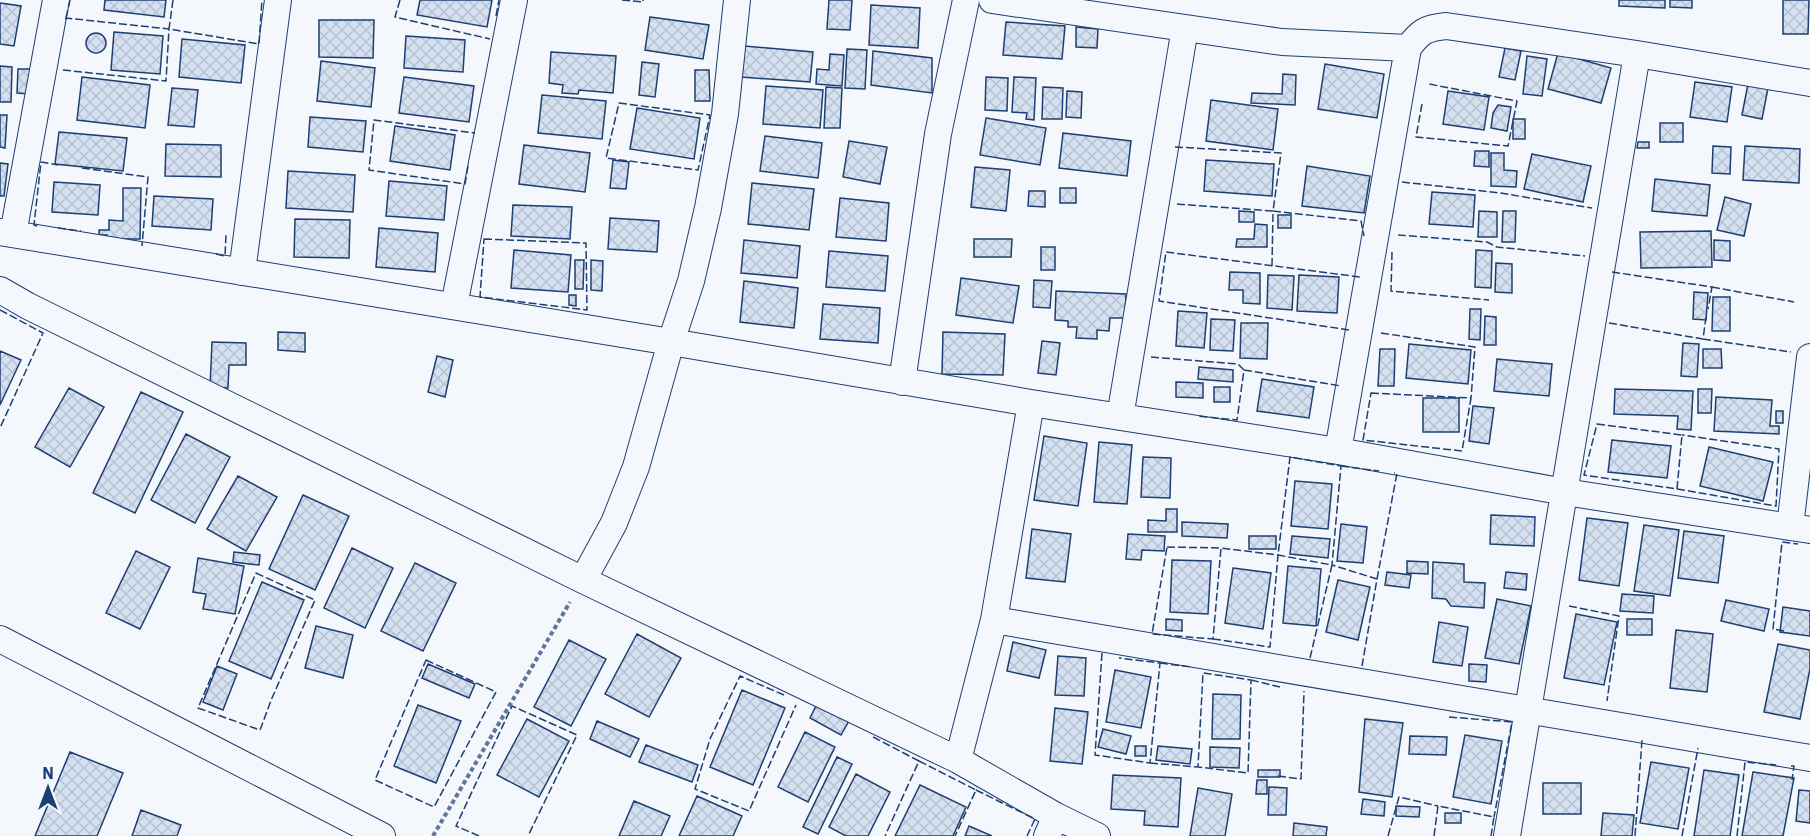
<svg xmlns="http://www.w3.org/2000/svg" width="1810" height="836" viewBox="0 0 1810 836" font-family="'IBM Plex Sans',sans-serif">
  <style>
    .building { fill: url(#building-cross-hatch); stroke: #1d3f73; stroke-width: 1.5 }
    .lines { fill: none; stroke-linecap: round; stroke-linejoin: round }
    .minor-casing { stroke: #1d3f73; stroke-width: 28 }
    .path { stroke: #5e769c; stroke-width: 4; stroke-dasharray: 4.5 3; stroke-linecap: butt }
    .minor { stroke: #f4f7fb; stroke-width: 26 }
    .fence { stroke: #1d3f73; stroke-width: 1.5; stroke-dasharray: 8 3; stroke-linecap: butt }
  </style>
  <defs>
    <pattern id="building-cross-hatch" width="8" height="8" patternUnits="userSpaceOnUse" patternTransform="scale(1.5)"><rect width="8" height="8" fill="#d5e0f0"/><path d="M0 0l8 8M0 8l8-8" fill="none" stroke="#b6c1d1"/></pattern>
  </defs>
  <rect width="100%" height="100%" fill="#f4f7fb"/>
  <!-- building -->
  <path class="building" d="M105,0H166L164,17L104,10Z
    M420,0H492L487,27L417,15Z
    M829,0H852L850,30L827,29Z
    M1619,0H1665V8L1619,6Z
    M1670,0H1692V8L1670,7Z
    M1783,0H1809L1808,34H1783Z
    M0,3L21,6L14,46L0,44Z
    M871,5L920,8L918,48L869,45Z
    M650,17L709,25L703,59L645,50Z
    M319,20H374L373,58L319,57Z
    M1006,22L1065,26L1062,59L1003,55Z
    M1076,27L1098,29L1097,48L1076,47Z
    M114,32L163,36L160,74L111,70Z
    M86 43a10 10 0 1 1 20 0a10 10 0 1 1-20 0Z
    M406,36L465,40L463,72L404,68Z
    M182,39L245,45L241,83L179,77Z
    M744,46L813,52L810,82L741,77Z
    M1505,48L1521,51L1515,80L1499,77Z
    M847,49L867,50L865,89L845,88Z
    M873,51L932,58V93L871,85Z
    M551,52L616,56L613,93L579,90L578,94L562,93L563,85L549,83Z
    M1558,53L1611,68L1601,103L1548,89Z
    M830,54L844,55L842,86L816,84L817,69L829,70Z
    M1527,56L1547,59L1542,96L1523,94Z
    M321,61L375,68L371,107L317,101Z
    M642,62L659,64L655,97L639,95Z
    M1325,64L1384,74L1377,118L1318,109Z
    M0,66L12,67L11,102H0Z
    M18,69H30L29,94L17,93Z
    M695,70H709L710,101H695Z
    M1283,74L1296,75L1295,105L1251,103L1252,93L1282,94Z
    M82,77L150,85L145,128L77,120Z
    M404,77L474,86L469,122L399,113Z
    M986,77L1008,78L1007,111L985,110Z
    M1014,77L1036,78L1034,120L1026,119L1027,113L1012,112Z
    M1695,82L1732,87L1727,122L1690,117Z
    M1748,84L1768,88L1762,119L1742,115Z
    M766,86L823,90L820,128L763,124Z
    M826,87L842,88L840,128H824Z
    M1043,87L1063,88L1062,119H1042Z
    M172,88L198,90L194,127L168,125Z
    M1067,91L1082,92L1081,118L1066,117Z
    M1448,91L1489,97L1484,130L1443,124Z
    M542,95L606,101L602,139L538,133Z
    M1211,100L1278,109L1273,150L1206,141Z
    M1498,105L1511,107L1507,131L1491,128L1493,113Z
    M637,108L700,118L694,159L630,149Z
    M0,115H7L5,148L0,147Z
    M310,117L366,121L363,152L308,147Z
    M986,118L1046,128L1040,165L980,155Z
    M1513,119H1525V139H1513Z
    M1660,123H1683V142H1660Z
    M395,126L455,135L450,170L390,161Z
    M59,132L127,138L123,171L55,164Z
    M1063,133L1131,141L1127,176L1059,168Z
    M765,136L822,143L818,178L760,171Z
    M849,141L887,147L880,184L843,177Z
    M1638,142H1649V148H1637Z
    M166,144L221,145V177L165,176Z
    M524,145L590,153L585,192L519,184Z
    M1713,146L1731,147L1730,174L1712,173Z
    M1745,146L1800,149L1799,183L1743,180Z
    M1475,151H1489V167L1474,166Z
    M1491,153H1504V170L1517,171L1516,187L1491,186Z
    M1532,154L1591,166L1583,202L1524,189Z
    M613,160L629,162L626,189L610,188Z
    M1206,160L1274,164L1272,196L1204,191Z
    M0,163L8,164L4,196H0Z
    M1307,166L1370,176L1364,213L1302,206Z
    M975,167L1010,170L1006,211L971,207Z
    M288,171L355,175L353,212L286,208Z
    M1655,179L1710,185L1707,216L1652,211Z
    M389,181L447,186L444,220L386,216Z
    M54,182L100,185L98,215L52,212Z
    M752,183L814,189L809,230L748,224Z
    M123,188H141L140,239H107V235H99V230H109V220L123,221Z
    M1060,188H1076V203H1060Z
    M1029,191H1045V207L1028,206Z
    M1432,192L1475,195L1473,227L1429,224Z
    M154,196L213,199L211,230L152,226Z
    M1725,197L1751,204L1744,236L1717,230Z
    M840,198L889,203L886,241L836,237Z
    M513,205L572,207L570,239L511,236Z
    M1239,211L1254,212V222H1239Z
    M1479,211L1497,212V237H1478Z
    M1503,211H1516L1515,242H1502Z
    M1278,215H1291V228H1278Z
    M610,218L659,221L657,252L608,249Z
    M295,219L350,220L349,258L294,257Z
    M1255,224L1267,225V247H1236L1237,239H1254Z
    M379,228L438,233L435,272L376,267Z
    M1711,231L1712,267L1641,268L1640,232Z
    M974,239H1012L1011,257H974Z
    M744,240L800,246L797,278L741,273Z
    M1714,240L1730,241V261L1714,260Z
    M1041,247H1055V270H1041Z
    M514,250L571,255L568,292L511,288Z
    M1476,250L1492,251L1491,288L1475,287Z
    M829,251L888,256L885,291L826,287Z
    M575,260H584L583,289H575Z
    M591,260L603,261L602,291L591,290Z
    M1496,263L1512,264V293L1495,292Z
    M1230,272L1260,273V304L1243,303V290H1229Z
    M1268,275L1294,276L1292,310L1267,308Z
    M1299,275L1339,277L1337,313L1297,311Z
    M961,278L1019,286L1013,323L956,315Z
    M1034,280L1052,281L1050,308L1033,307Z
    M744,281L798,288L794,328L740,322Z
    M1056,291L1126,294L1125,318H1110L1109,331L1097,330V339L1076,338L1077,327H1068V321L1055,320Z
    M1694,292L1708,293L1706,320L1693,319Z
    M569,295H576V306L569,305Z
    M1713,297H1730V331H1712Z
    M823,304L880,308L878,343L820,339Z
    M1470,309H1481L1480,340L1469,339Z
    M1178,311L1207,313L1204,348L1176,346Z
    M1485,316L1496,317V345H1484Z
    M1211,319L1235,320L1233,351L1210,350Z
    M1241,323H1268L1267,359L1240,358Z
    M278,332L305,333V352L278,350Z
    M943,332L1005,334L1003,375L942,374Z
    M1042,341L1060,343L1056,375L1038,373Z
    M212,342L246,343V365H229L228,388L210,387Z
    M1683,343L1699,344L1697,377L1681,376Z
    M1409,344L1471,350L1468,384L1406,378Z
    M1380,349H1395L1394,386H1378Z
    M1703,349H1721L1722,368H1703Z
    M0,351L21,360L0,405Z
    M437,356L453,360L445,397L428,392Z
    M1497,359L1552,364L1549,396L1494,391Z
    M1199,367L1233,370V382L1198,379Z
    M1262,379L1314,387L1309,418L1257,411Z
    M1176,382L1203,383V398L1176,397Z
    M1214,387H1230V402H1214Z
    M69,388L104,407L70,467L35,447Z
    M1615,389L1693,391L1691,430L1677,429L1678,416L1614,414Z
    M1698,389H1712L1711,413H1698Z
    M141,392L183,412L135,513L93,493Z
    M1716,397L1772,400L1770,426H1779V434L1714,431Z
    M1423,398H1459V432H1423Z
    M1473,406L1494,408L1489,444L1469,441Z
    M1776,411H1783V423H1776Z
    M186,434L230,457L195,523L151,500Z
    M1044,436L1087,443L1078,506L1034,500Z
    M1612,440L1671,446L1667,478L1608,472Z
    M1099,442L1132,445L1127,504L1094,502Z
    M1709,447L1773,462L1763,501L1700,486Z
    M1143,457L1171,458L1170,498L1141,497Z
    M238,476L277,497L246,551L207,529Z
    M1295,481L1332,484L1328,529L1291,526Z
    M303,495L349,516L315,590L269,569Z
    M1166,509H1177V532H1148V520L1166,521Z
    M1491,515L1535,517L1534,546L1490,544Z
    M1587,518L1628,523L1619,586L1579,580Z
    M1182,522L1228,524L1227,538L1182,536Z
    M1341,524L1367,527L1363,563L1337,561Z
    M1644,525L1679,530L1670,596L1634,591Z
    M1032,529L1071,534L1065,582L1026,578Z
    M1684,531L1724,536L1718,583L1678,578Z
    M1128,534L1165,536L1164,551L1142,550L1141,560L1126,559Z
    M1249,536H1276V549H1249Z
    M1292,536L1330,539L1328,558L1290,554Z
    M352,548L393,568L365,628L324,608Z
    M136,551L170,567L140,629L106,613Z
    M234,552L260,555L259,565L233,562Z
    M198,558L244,566L235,614L203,609L206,594L193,592Z
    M1172,560L1211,561L1208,614L1170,612Z
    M1407,561L1428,562V574L1407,573Z
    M1433,562L1464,564V582L1485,583L1484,608L1451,606L1446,599L1432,598Z
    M415,563L456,583L423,651L381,631Z
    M1288,566L1321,569L1316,626L1283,623Z
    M1233,568L1271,573L1263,629L1225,623Z
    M1387,572L1411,575L1409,588L1385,585Z
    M1506,572L1527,574L1526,590L1504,588Z
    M1338,580L1370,587L1358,640L1326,632Z
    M262,582L304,600L271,679L229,661Z
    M1622,594L1654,596L1653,613L1620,611Z
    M1497,599L1531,606L1519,664L1485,658Z
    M1726,600L1769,609L1764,631L1721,621Z
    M1783,607L1810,611V636L1780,632Z
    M1576,614L1617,622L1604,685L1564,678Z
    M1166,619L1182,620V631L1166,630Z
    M1627,619H1652V635H1627Z
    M1439,622L1468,627L1462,666L1433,662Z
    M316,626L353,635L343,678L305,668Z
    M1676,630L1713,634L1707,692L1670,688Z
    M637,634L681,658L649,717L605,694Z
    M569,640L606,659L571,726L534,707Z
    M1013,642L1046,650L1039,678L1007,671Z
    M1778,644L1810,650V669L1800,719L1764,712Z
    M1058,656L1086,658L1084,696L1055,695Z
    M428,664L475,684L469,698L422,678Z
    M1469,664L1487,665L1486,682L1469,681Z
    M217,666L237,674L223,710L203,702Z
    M1115,670L1151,677L1141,728L1106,722Z
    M742,690L785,708L753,785L710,767Z
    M1213,694L1241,695L1240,739H1212Z
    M818,702L850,719L841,735L810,718Z
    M418,705L461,721L436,783L394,766Z
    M1055,708L1088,712L1082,764L1050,761Z
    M527,719L569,741L539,797L497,775Z
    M1365,719L1403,723L1392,797L1359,792Z
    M597,721L639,739L630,757L590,739Z
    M1103,729L1131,736L1126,754L1098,747Z
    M805,732L835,747L808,802L778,787Z
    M1465,735L1502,741L1491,804L1453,797Z
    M1410,736L1447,737L1446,755L1409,754Z
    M646,745L698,765L692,782L639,762Z
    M1135,746H1146V756H1135Z
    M1158,746L1192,749L1190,764L1156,760Z
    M1210,747L1240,748L1239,768L1210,767Z
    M70,752L123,773L97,836H35Z
    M837,757L852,764L818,834L803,827Z
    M1651,762L1689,768L1678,829L1640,823Z
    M1258,770H1280V777H1258Z
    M1704,770L1739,775L1730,836H1694Z
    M1753,772L1794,778L1783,836H1742Z
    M856,774L890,792L868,836H846L829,827Z
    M1113,775L1181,778L1178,827L1144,825L1145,811L1111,809Z
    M1257,780H1267V794H1256Z
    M1543,783H1581V814H1543Z
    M920,785L966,807L953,836H895Z
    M1269,787L1287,788L1286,815H1268Z
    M1198,788L1232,794L1225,836H1190Z
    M1799,790L1810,791V823L1796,821Z
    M697,796L742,816L733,836H679Z
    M1363,799L1385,802L1384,816L1361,814Z
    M634,801L670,816L661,836H619Z
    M1396,806L1420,807L1419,817L1396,816Z
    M141,810L181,825L177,836H132Z
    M1445,813H1461V823H1445Z
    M1603,813L1634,815L1632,836H1601Z
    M1294,823L1327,827L1326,836H1293Z
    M969,826L992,836H965Z"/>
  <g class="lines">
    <defs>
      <path id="minor" d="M992,0L1282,42L1408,48C1420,32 1425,28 1446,26L1637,54L1810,83
        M0,232L671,342L1031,403L1338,451L1565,492L1810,530
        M13,234L56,0
        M242,272L278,0
        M0,290L28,306L583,580L958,760L1056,816L1097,836
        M454,306L514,0
        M902,382L938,134L966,0
        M1120,417L1185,28
        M1338,451L1408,48
        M1790,527L1810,357
        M583,580L614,523L636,467L671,342L691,281L708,208L725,114L737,0
        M994,620L1810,758
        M0,639L382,836
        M958,760L994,620L1031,403
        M1047,836L1056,816
        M1507,836L1637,54"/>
    </defs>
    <!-- minor casing -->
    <use href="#minor" class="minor-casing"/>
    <!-- path -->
    <path class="path" d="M433,836L570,602"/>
    <!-- minor -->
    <use href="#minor" class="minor"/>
    <!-- fence -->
    <path class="fence" d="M173,0L169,29L259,44L262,0
      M400,0L395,17L490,39
      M622,0L643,2V0
      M496,16L499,0
      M66,18L70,0
      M63,70L166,81L169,29L66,18L65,23
      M619,103L710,115L698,170L606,158Z
      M1422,104L1416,137L1508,146L1517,101L1429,84
      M1175,147L1281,153L1273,211L1176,204
      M468,166L465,184L369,170L374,120L475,133
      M82,168L148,177L142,246
      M1402,182L1500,193L1592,208
      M37,226L34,225L41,162L58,165
      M58,228L81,231
      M1398,235L1487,242L1497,247L1585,256
      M484,239L586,243L587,310L480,297Z
      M1392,252L1391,291L1489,300
      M216,254L225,256L226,235
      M1272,266L1273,211L1361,221L1364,236
      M1612,272L1712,287L1708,309
      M1712,287L1794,302
      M0,310L43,333L0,428
      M1609,323L1703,339L1706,317
      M1349,330L1159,301L1166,252L1360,277
      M1381,333L1475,347L1471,398
      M1703,339L1791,352
      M1151,357L1238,364L1244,370L1237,420L1197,416
      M1244,370L1341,386
      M1371,393L1471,398L1462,451L1363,440Z
      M1597,424L1682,435L1677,489L1584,475Z
      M1341,466L1379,471
      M1677,489L1776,506L1779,449L1682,435
      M1167,547L1221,548L1213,639L1152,634Z
      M256,573L315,600L272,698L260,730L198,708Z
      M1377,579L1397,473H1394
      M1569,606L1619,616L1607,701
      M1784,631L1773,629L1782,542L1798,544
      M1213,639L1270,647L1278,555L1221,548
      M1102,653L1095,755L1150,763L1160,663L1119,658
      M1310,658L1332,565L1278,555L1290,457L1341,466L1332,565L1377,579L1362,666
      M426,660L496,692L434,807L375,780Z
      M1160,663L1191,667
      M1251,680L1280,687
      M784,695L740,676L710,739L695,789L749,811L796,705
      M1449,717L1512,722L1494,817
      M873,737L919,761L885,836
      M919,761L976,790L955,836
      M1150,763L1198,767L1203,673L1251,680L1248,773L1198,767
      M1791,766H1794L1792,780
      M1278,776L1301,779L1304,691
      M976,790L1035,819L1027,836
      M479,836L456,826L512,706L577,735L528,836
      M1388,836L1399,797L1438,806
      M1434,836L1438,806L1494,817L1491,836
      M1635,836L1642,740L1644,741
      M1682,836L1698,748
      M1737,836L1745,762L1776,765"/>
  </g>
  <!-- north arrow -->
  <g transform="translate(48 788)" stroke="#f4f7fb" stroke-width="4.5" paint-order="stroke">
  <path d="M0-4.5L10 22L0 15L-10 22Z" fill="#1d3f73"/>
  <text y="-9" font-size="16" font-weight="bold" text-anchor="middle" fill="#1d3f73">N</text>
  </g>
</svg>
